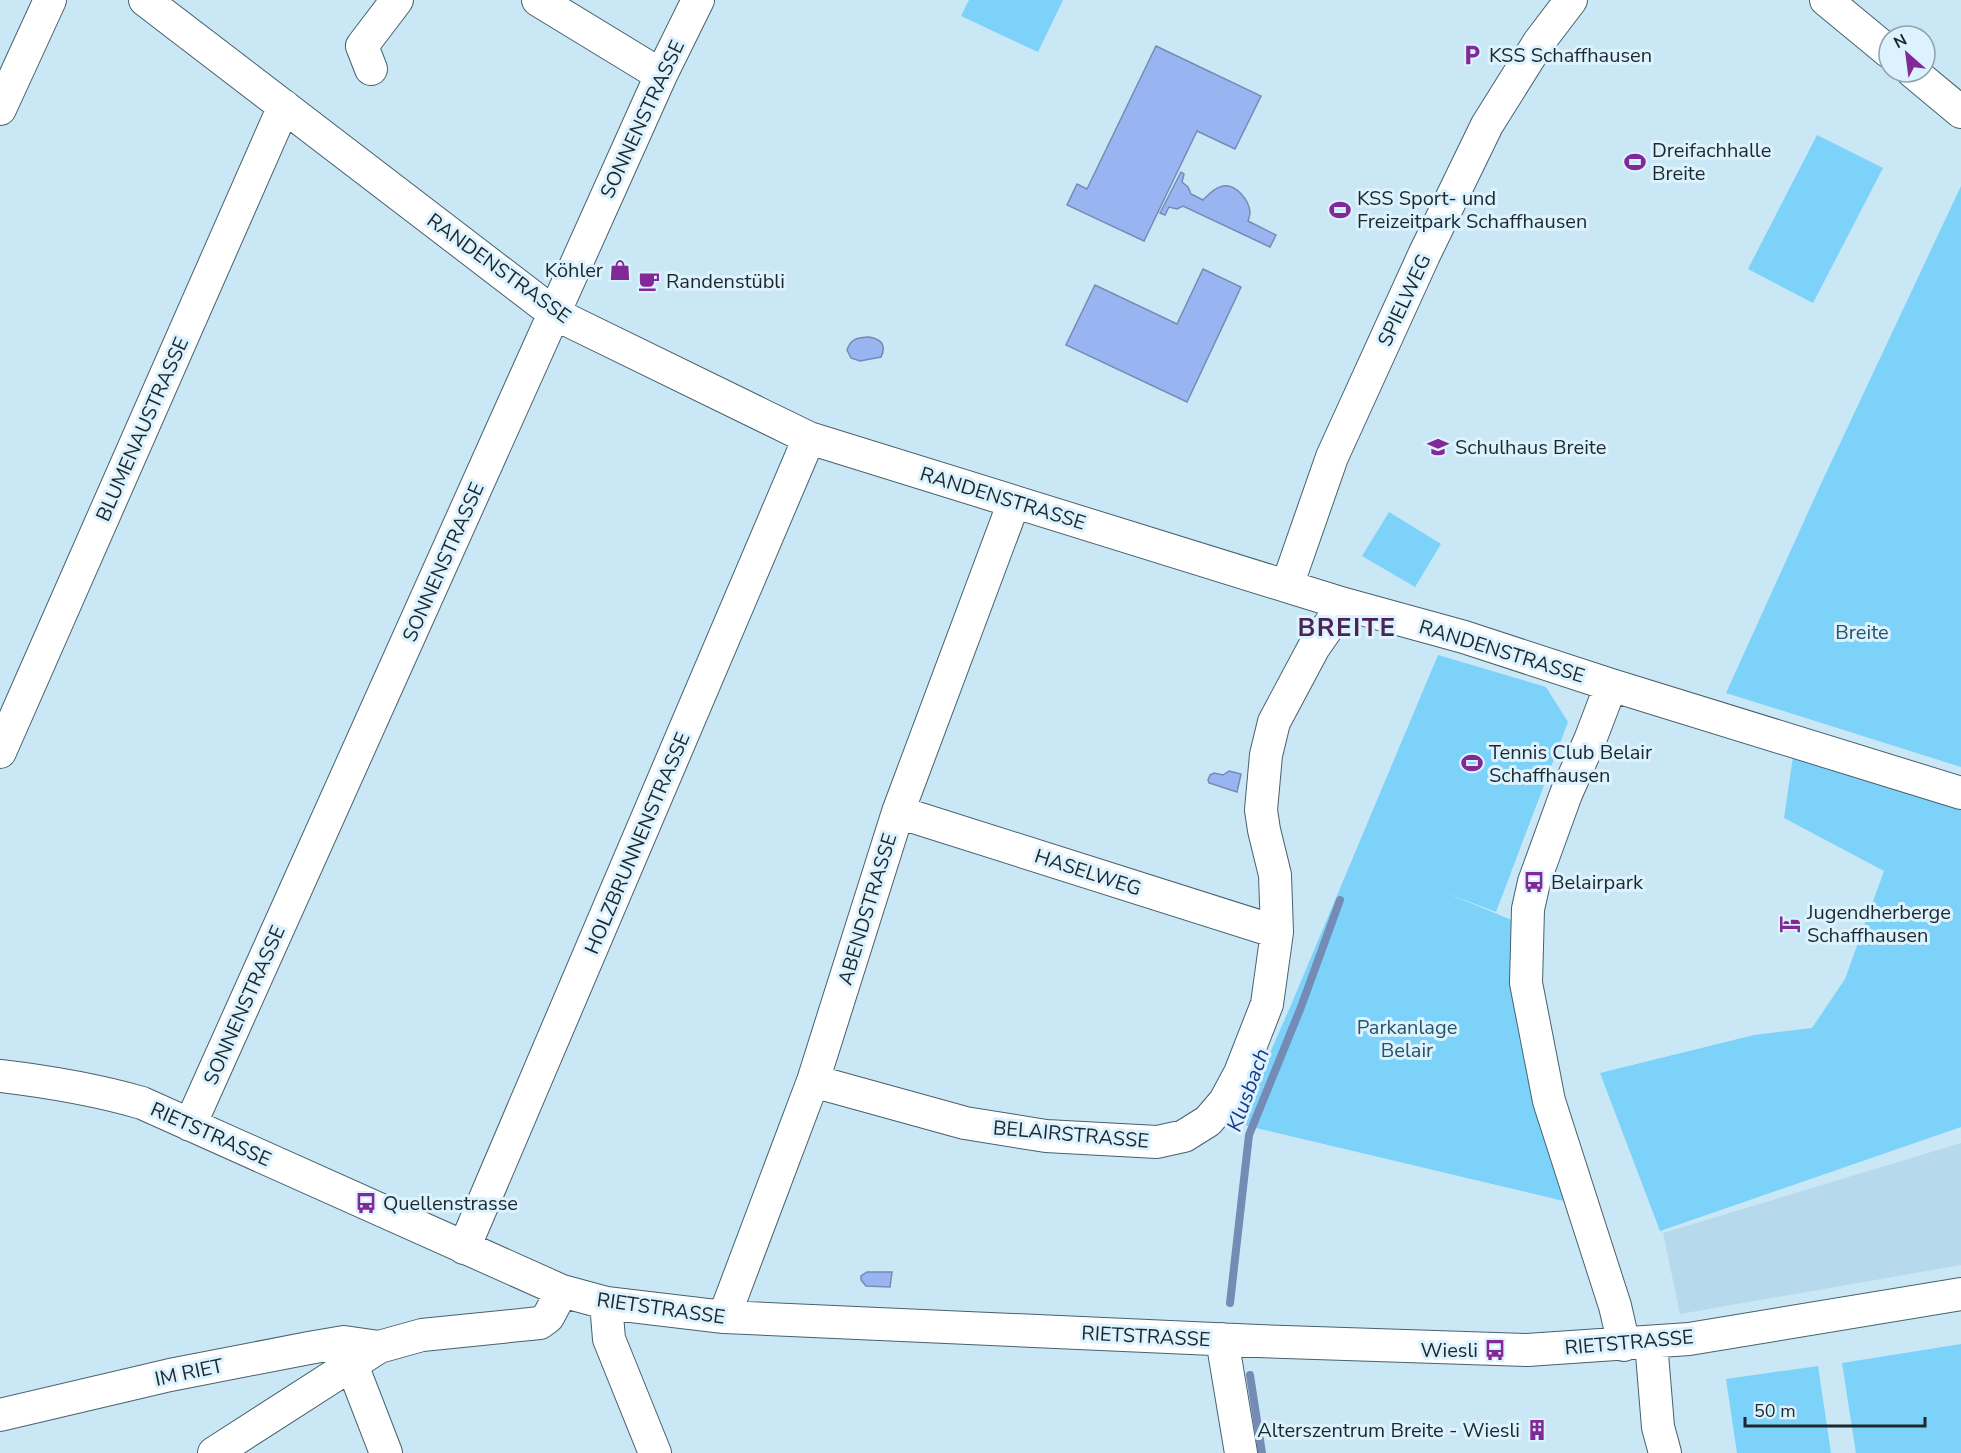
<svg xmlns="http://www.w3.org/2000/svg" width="1961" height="1453" viewBox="0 0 1961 1453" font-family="'Nunito Sans',sans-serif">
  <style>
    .built { fill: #b6daec }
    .green { fill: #7cd2f9 }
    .water { fill: #99b5f1; stroke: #748bb6; stroke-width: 1.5 }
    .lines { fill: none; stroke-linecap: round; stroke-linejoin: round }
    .stream { stroke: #748bb6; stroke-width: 8 }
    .minor-casing { stroke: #47616e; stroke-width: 34 }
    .minor { stroke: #fff; stroke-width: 32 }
    .labels { text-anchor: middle; stroke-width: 6; stroke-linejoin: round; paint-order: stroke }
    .poi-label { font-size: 20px; fill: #1d282d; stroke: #dcf3ff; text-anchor: start }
    .street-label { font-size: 20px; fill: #1d282d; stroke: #dcf3ff }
    .park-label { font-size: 20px; fill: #275366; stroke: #dcf3ff }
    .water-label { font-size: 21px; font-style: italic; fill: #19378b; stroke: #dcf3ff }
    .district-label { font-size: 26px; font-weight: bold; letter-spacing: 1.5px; fill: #4d2357; stroke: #dcf3ff }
  </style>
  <rect width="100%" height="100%" fill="#cae7f6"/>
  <!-- built -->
  <path class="built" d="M1961,1143V1265L1680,1314L1663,1233Z"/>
  <!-- green -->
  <path class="green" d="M969,0H1063L1038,52L961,16Z
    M1817,135L1883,168L1813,303L1748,269Z
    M1961,186V767L1726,693L1820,486Z
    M1389,512L1441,544L1415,587L1362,556Z
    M1438,655L1546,687L1568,722L1496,912L1444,892L1514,921L1568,1202L1239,1124L1291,1005Z
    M1795,743L1961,792V1127L1660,1231L1600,1073L1754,1035L1812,1028L1845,979L1884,871L1784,818Z
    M1961,1344V1453H1856L1842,1363Z
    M1818,1366L1831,1453H1737L1726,1379Z"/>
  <!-- water -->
  <path class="water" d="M1156,46L1261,96L1235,149L1197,131L1144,241L1067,205L1077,184L1087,189Z
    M1181,172L1184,174L1182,182L1188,187L1191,194L1203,200C1208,195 1215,187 1223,186C1236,184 1249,200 1250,212C1250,215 1249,218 1248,221L1276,235L1270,247L1183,206L1177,209L1169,207L1165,215L1160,213Z
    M1203,269L1241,287L1187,402L1066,345L1095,285L1177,324Z
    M869,337C881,339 887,345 881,357L860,361L851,358L847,350C851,338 857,338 869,337Z
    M1229,771L1241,774L1237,792L1209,783L1208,780L1210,775L1214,773L1223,775Z
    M867,1272H892L890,1287L866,1286L861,1280V1276Z"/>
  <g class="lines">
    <!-- stream -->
    <path class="stream" d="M1230,1303L1249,1135L1301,1007L1340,900
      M1250,1375L1262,1453"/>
    <defs>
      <path id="minor" d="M145,0L555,314L809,438L1344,604L1464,637L1611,685L1961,793
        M538,0L661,75
        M1826,0L1889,52
        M371,69L362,46L397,0
        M1913,72L1961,112
        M0,109L50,0
        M1287,586L1332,457L1424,255L1487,125L1539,42L1571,0
        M1611,685L1590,740L1566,794L1534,882L1528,909L1526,983L1549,1101L1615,1306L1624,1345
        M0,752L284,106
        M898,812L1277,932
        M0,1076C51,1082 93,1089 142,1103L562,1291L606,1303L724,1317L1258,1341L1527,1350L1689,1339L1961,1294
        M813,1081L965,1123L1046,1136L1157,1142L1184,1136L1208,1121L1225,1101L1240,1073L1267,1004L1277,932L1275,875L1264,830L1261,810L1266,755L1274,722L1314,647L1344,604
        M190,1125L661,75L698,0
        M464,1248L809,438
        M606,1303L609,1339L655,1453
        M724,1317L813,1081L898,812L1014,502
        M1222,1339L1241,1453
        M1651,1342L1658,1427L1665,1453
        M352,1365L386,1453
        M0,1415L170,1375L309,1348L344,1342L379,1347
        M214,1453L379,1347L422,1335L540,1323L548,1317L562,1291"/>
    </defs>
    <!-- minor casing -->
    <use href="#minor" class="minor-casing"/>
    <!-- minor -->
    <use href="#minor" class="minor"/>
  </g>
  <!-- icons -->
  <defs>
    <symbol id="parking-bare" viewBox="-9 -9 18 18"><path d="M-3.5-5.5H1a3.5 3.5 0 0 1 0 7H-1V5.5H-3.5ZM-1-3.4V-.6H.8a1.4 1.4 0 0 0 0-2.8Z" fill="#812996" stroke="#dcf3ff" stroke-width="2.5" paint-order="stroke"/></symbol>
    <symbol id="stadium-bare" viewBox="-9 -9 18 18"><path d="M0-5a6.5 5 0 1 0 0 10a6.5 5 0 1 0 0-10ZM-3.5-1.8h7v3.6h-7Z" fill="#812996" stroke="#dcf3ff" stroke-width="2.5" paint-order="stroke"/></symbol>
    <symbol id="shop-bare" viewBox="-9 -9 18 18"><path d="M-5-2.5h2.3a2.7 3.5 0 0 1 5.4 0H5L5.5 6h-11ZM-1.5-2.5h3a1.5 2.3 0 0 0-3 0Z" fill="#812996" stroke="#dcf3ff" stroke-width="2.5" paint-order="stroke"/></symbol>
    <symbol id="cafe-bare" viewBox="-9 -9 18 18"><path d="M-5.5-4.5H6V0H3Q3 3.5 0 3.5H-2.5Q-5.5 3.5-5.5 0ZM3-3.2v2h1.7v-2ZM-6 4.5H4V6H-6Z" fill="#812996" stroke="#dcf3ff" stroke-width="2.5" paint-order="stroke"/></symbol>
    <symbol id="school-bare" viewBox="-9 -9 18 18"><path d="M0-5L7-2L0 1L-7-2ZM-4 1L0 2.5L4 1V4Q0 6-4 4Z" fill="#812996" stroke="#dcf3ff" stroke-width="2.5" paint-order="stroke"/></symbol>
    <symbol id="bus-bare" viewBox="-9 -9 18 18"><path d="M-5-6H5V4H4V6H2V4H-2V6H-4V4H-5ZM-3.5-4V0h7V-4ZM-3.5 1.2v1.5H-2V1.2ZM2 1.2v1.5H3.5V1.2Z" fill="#812996" stroke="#dcf3ff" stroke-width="2.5" paint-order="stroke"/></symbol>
    <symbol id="hotel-bare" viewBox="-9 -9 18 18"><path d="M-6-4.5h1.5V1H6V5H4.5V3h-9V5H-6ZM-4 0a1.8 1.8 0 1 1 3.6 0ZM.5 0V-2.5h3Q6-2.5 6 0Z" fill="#812996" stroke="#dcf3ff" stroke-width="2.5" paint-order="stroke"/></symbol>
    <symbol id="building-bare" viewBox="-9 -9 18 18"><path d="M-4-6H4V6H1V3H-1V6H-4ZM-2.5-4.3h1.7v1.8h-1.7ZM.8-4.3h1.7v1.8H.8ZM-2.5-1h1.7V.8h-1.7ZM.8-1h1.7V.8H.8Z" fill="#812996" stroke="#dcf3ff" stroke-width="2.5" paint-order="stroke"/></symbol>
  </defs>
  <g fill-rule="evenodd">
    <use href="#parking-bare" x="1457" y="40" width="30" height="30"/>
    <use href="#stadium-bare" x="1620" y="147" width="30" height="30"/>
    <use href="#stadium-bare" x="1325" y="195" width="30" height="30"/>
    <use href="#shop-bare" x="605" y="255" width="30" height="30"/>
    <use href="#cafe-bare" x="634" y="266" width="30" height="30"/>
    <use href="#school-bare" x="1423" y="432" width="30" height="30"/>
    <use href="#stadium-bare" x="1457" y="748" width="30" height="30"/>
    <use href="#bus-bare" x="1519" y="867" width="30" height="30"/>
    <use href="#hotel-bare" x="1775" y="909" width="30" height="30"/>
    <use href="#bus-bare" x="351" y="1188" width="30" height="30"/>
    <use href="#bus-bare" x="1480" y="1335" width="30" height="30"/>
    <use href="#building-bare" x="1522" y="1415" width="30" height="30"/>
  </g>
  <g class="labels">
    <!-- poi labels -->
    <g class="poi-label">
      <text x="1489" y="62">KSS Schaffhausen</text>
      <text x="1652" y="157">Dreifachhalle<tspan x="1652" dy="23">Breite</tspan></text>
      <text x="1357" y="205">KSS Sport- und<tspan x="1357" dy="23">Freizeitpark Schaffhausen</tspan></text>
      <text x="603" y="277" text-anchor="end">Köhler</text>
      <text x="666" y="288">Randenstübli</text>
      <text x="1455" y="454">Schulhaus Breite</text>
      <text x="1489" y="759">Tennis Club Belair<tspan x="1489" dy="23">Schaffhausen</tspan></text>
      <text x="1551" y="889">Belairpark</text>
      <text x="1807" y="919">Jugendherberge<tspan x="1807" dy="23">Schaffhausen</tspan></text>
      <text x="383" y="1210">Quellenstrasse</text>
      <text x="1478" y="1357" text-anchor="end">Wiesli</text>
      <text x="1520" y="1437" text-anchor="end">Alterszentrum Breite - Wiesli</text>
    </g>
    <!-- street labels -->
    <g class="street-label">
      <text transform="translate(642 119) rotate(-65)" y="7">SONNENSTRASSE</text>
      <text transform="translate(499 268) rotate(36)" y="7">RANDENSTRASSE</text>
      <text transform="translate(1404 300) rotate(-65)" y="7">SPIELWEG</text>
      <text transform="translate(142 429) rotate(-66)" y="7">BLUMENAUSTRASSE</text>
      <text transform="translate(1003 498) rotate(17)" y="7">RANDENSTRASSE</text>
      <text transform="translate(443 562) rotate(-66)" y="7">SONNENSTRASSE</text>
      <text transform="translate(1502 651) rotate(17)" y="7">RANDENSTRASSE</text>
      <text transform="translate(637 843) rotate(-67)" y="7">HOLZBRUNNENSTRASSE</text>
      <text transform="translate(1088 872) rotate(18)" y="7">HASELWEG</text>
      <text transform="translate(867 909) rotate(-73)" y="7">ABENDSTRASSE</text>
      <text transform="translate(244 1005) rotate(-66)" y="7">SONNENSTRASSE</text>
      <text transform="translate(211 1134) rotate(24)" y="7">RIETSTRASSE</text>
      <text transform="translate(1071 1134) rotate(5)" y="7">BELAIRSTRASSE</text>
      <text transform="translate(661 1308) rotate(8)" y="7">RIETSTRASSE</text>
      <text transform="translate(1146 1336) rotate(3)" y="7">RIETSTRASSE</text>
      <text transform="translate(1629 1342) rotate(-5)" y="7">RIETSTRASSE</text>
      <text transform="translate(189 1372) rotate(-12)" y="7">IM RIET</text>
    </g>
    <!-- park labels -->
    <g class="park-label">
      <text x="1862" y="639">Breite</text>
      <text x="1407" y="1034">Parkanlage<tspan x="1407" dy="23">Belair</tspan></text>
    </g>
    <!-- water labels -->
    <g class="water-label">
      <text transform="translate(1248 1090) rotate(-70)" y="7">Klusbach</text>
    </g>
    <!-- district labels -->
    <g class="district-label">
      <text x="1347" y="636">BREITE</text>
    </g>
  </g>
  <!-- north arrow -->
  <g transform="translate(1907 54) rotate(332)"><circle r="28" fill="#dcf3ff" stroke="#90a2ab" stroke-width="1.5"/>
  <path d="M0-4.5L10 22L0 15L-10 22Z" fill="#812996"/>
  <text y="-9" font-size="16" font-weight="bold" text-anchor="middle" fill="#1d282d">N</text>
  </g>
  <!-- scale -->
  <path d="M1745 1417v9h180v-9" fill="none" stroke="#1d282d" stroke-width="3"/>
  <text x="1754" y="1417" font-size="18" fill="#1d282d" stroke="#dcf3ff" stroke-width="4.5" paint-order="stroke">50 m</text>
</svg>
